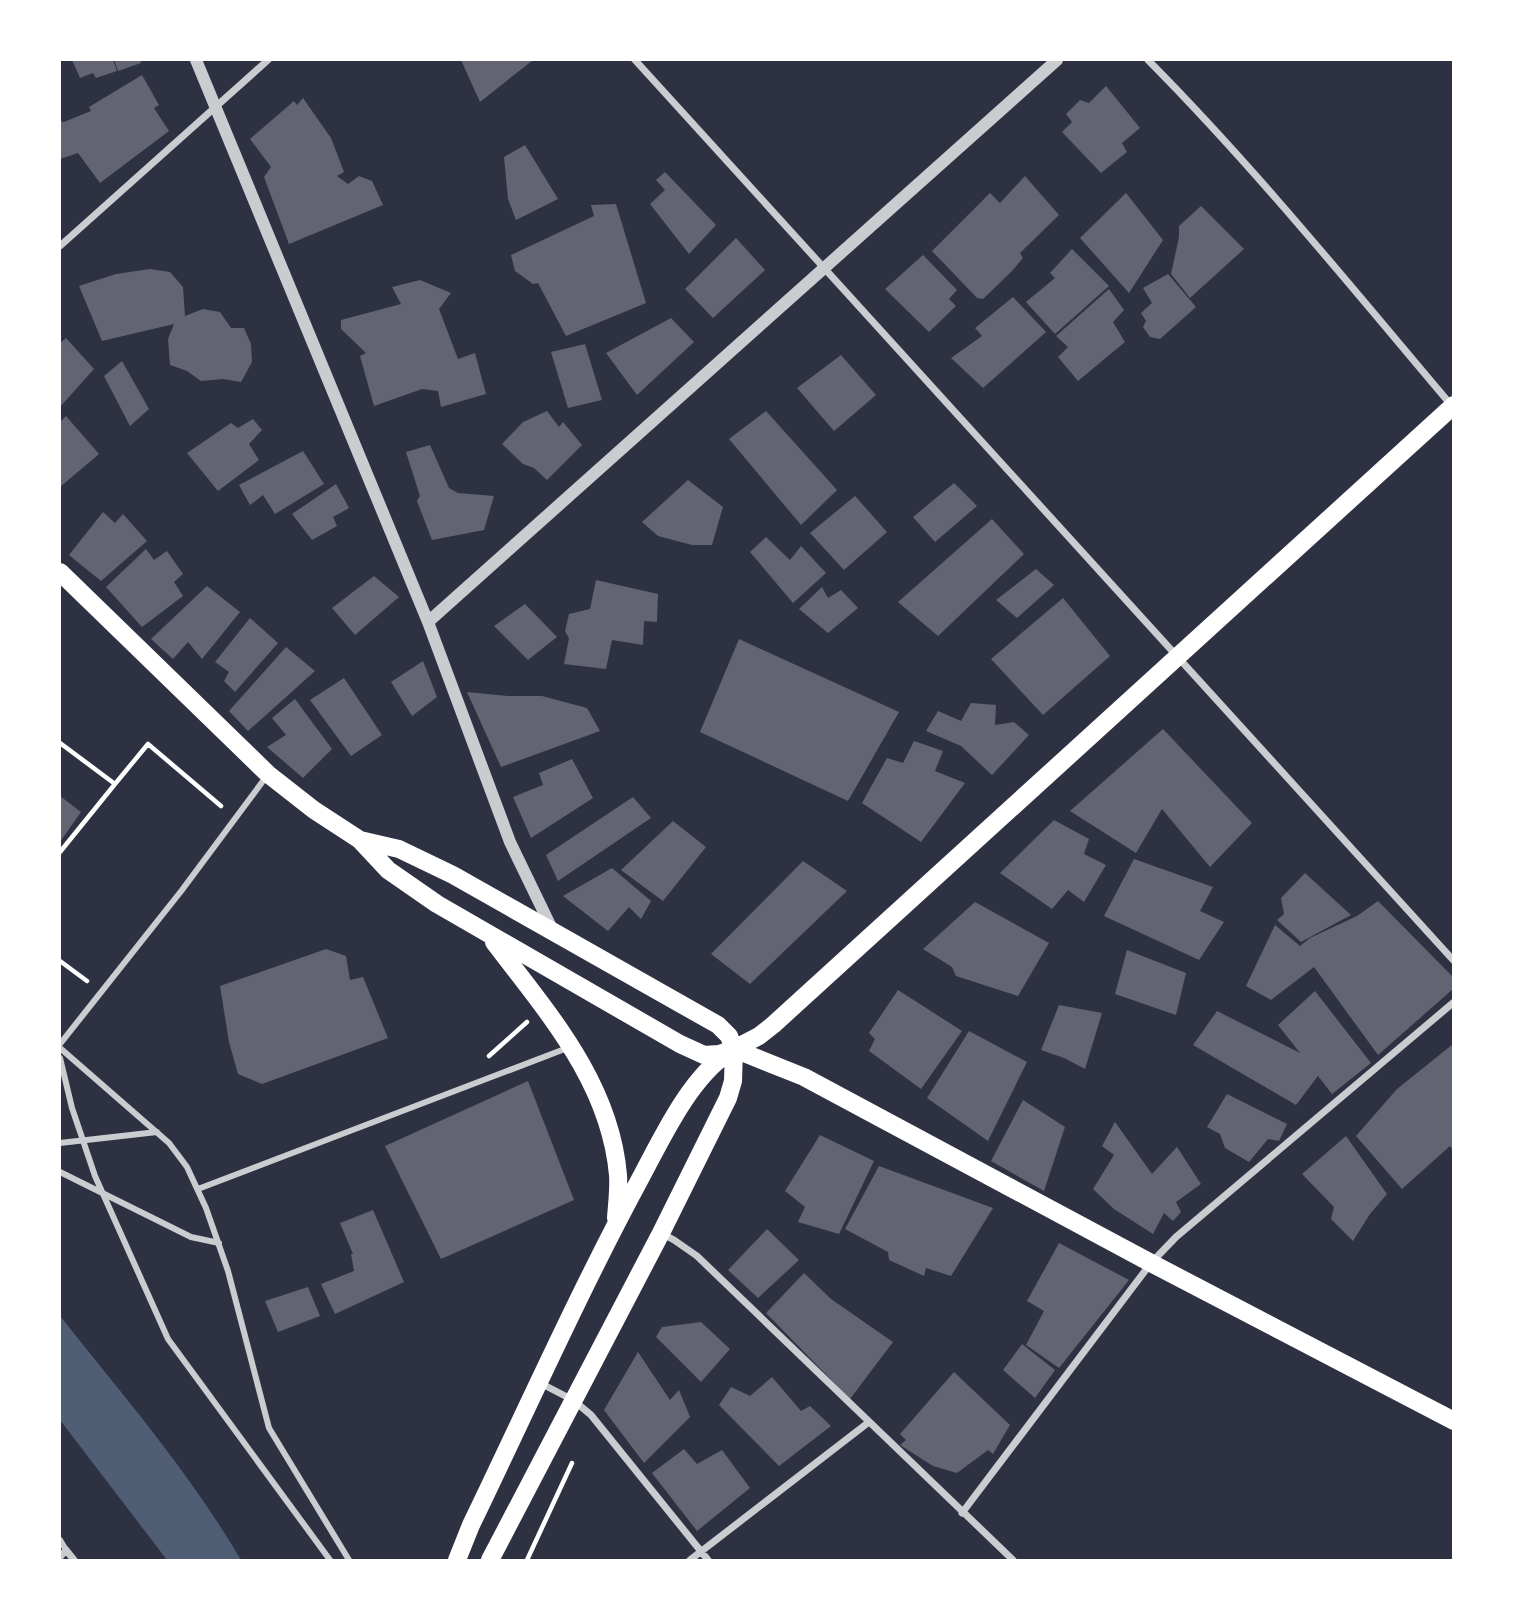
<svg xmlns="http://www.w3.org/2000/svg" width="1513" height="1620" viewBox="0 0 1513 1620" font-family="Ubuntu,sans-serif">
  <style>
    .water { fill: #4f5d75 }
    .building { fill: #626471 }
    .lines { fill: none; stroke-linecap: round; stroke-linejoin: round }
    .path { stroke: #fff; stroke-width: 4.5 }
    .pedestrian { stroke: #caccd0; stroke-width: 6 }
    .minor { stroke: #caccd0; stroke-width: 7 }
    .tertiary { stroke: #caccd0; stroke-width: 12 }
    .primary { stroke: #fff; stroke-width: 18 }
  </style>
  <rect width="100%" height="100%" fill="#2d3142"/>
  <!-- water -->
  <path class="water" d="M60,1316C123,1395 190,1473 241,1560H167L60,1420Z"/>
  <!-- building -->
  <path class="building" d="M72,60H113L117,71L96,78L93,73L80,78Z
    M114,60H140L141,63L118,71Z
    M461,60H533L480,102Z
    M142,75L159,105L154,108L169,131L100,183L78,153L60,159V121L64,122L91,111L89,107Z
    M1106,86L1140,128L1122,143L1127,152L1101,173L1062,132L1072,122L1066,114L1080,100L1089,103Z
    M303,98L331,138L344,172L337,176L348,184L359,176L372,181L383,205L289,244L264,177L271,167L250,139L294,101L297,105Z
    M525,145L558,199L516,220L508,199L504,157Z
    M665,172L716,225L689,254L650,204L665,190L656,180Z
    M1025,176L1059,215L1020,253L1023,258L1012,271L983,299L977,298L932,251L990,193L1000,203Z
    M1126,193L1163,240L1129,293L1080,238Z
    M616,204L646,303L566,336L538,283L533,284L515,271L511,255L594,216L591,205Z
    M1201,206L1244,249L1190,298L1171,274L1179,237V226Z
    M736,238L765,270L713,318L685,289Z
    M1072,249L1109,286L1055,334L1026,302L1055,278L1050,273Z
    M923,255L957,290L949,299L956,306L929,332L885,289Z
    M150,269L170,272L183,287L185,316L203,309L220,312L231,328H244L251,344L252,362L241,382L223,379L201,381L187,371L170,365L168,339L174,324L102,341L79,286L116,274Z
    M1168,274L1196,307L1160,339L1150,337L1143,327L1146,321L1141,313L1152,303L1143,288Z
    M420,280L451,293L439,309L458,359L475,353L486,394L441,407L438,391L422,389L374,406L360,356L366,353L341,329V320L401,304L392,287Z
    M1109,289L1124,310L1113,322L1125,342L1078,381L1058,357L1068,347L1056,336Z
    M1013,297L1046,332L983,388L951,358L982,336L975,328Z
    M671,318L694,342L637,395L606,353Z
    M66,338L94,369L60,407V343Z
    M585,344L602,400L568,408L551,352Z
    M841,355L876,395L834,431L797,388Z
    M122,361L149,409L130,426L104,376Z
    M547,411L559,427L563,422L582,445L547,480L534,468L523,464L502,444L523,422Z
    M766,411L837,490L801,525L729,439Z
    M66,416L99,454L60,487V422Z
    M253,419L262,430L249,444L259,460L218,491L187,453L231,423L238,428Z
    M430,445L449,488L458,493L494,496L484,530L432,540L417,501L420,496L406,452Z
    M303,451L324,484L275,514L263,495L250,505L239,485Z
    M688,480L723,507L712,545H692L658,536L642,522Z
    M954,483L977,506L935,542L913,517Z
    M336,484L349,508L333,517L337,526L312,540L292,514Z
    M855,496L887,532L844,570L810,533Z
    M103,512L115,523L123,514L147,541L101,581L69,555Z
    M992,519L1024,554L938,636L898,602Z
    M766,537L790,560L801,546L826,573L793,603L750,552Z
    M146,549L154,560L167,551L183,574L174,582L183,596L142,627L106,587Z
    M1036,569L1054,585L1017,618L996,600Z
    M374,576L399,597L355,635L332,608Z
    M596,580L658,594L657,622L644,621L643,645L612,640L606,669L564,664L569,638L565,631L569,614L590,609Z
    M207,586L240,612L202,659L188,642L173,659L151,639Z
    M822,587L828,598L841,590L858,608L828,633L799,609Z
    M1063,598L1110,656L1043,715L991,659Z
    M525,604L557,637L528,660L494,626Z
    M250,618L278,643L235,692L224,681L229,672L215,662Z
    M739,639L899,712L848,801L700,732Z
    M286,647L315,671L248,731L229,711Z
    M423,661L437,697L412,716L391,682Z
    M344,678L382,735L351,756L310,700Z
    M467,692L508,696H542L587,708L600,731L501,767Z
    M295,699L332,749L303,778L267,747L286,735L272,718Z
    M971,703L996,705L995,725L1014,722L1029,735L992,775L961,746L926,731L938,711L961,721Z
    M1163,729L1252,823L1210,867L1162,809L1136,853L1070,811Z
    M914,741L943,751L935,771L965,783L921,842L862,803L887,758L903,763Z
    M572,759L593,798L531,838L513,797L543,785L539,773Z
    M60,796L81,812L60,842Z
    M633,797L651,818L558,881L546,855Z
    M1054,820L1089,839L1084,854L1106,865L1084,902L1068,890L1052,909L1000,873Z
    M673,821L706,847L663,901L621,870Z
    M1134,859L1213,887L1200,911L1224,922L1199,960L1104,916Z
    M803,861L847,891L750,984L711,954Z
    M612,868L651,901L641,919L629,907L608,931L563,896Z
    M1305,873L1351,915L1301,942L1277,920L1284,914L1281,898Z
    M1378,901L1453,977V989L1378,1055L1314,967L1271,1000L1246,986L1275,925L1300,946L1310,938L1357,916Z
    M975,902L1049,943L1018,996L956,976L952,967L923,949Z
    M326,949L346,956L350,980L363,977L388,1038L262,1084L238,1074L229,1042L220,986Z
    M1127,950L1186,973L1176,1015L1115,994Z
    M898,990L962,1031L921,1089L869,1051L875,1039L869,1033Z
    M1315,991L1371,1063L1332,1094L1318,1076L1296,1105L1193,1045L1217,1011L1300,1053L1278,1025Z
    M1059,1005L1102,1013L1085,1069L1064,1058L1041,1050Z
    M969,1031L1027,1062L988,1141L927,1098Z
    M1453,1044V1150L1450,1146L1402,1189L1356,1136L1397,1089Z
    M528,1081L574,1200L441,1259L385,1146Z
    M1227,1094L1287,1124L1279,1141L1268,1139L1249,1162L1225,1148L1220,1134L1207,1127Z
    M1023,1100L1065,1127L1044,1191L991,1161Z
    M1115,1122L1152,1174L1177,1147L1201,1184L1176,1202L1181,1212L1173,1221L1164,1213L1153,1234L1114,1209L1093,1189L1114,1155L1102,1146Z
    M820,1135L874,1161L839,1234L798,1222L805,1207L785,1191Z
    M1346,1136L1387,1194L1370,1214L1353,1241L1331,1219L1334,1207L1302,1174Z
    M879,1166L993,1208L951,1276L926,1268L924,1276L889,1260L888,1252L845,1229Z
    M373,1210L404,1282L335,1314L321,1284L354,1271L351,1254H353L340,1223Z
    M767,1229L799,1260L758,1298L728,1270Z
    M1059,1243L1129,1280L1059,1368L1026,1345L1044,1311L1027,1301Z
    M804,1273L831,1299L893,1342L850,1399L766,1313Z
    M308,1287L320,1316L278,1332L265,1301Z
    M701,1322L730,1349L701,1382L656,1337L662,1327Z
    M1022,1344L1055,1370L1035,1398L1003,1370Z
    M638,1352L670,1400L679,1390L690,1417L644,1463L604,1410Z
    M954,1372L1010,1425L993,1454L988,1450L957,1473L933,1466L900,1445L906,1440L900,1434Z
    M772,1377L801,1411L810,1406L831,1426L779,1466L719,1405L731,1387L750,1396Z
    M684,1449L697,1464L722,1450L750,1488L697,1531L652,1473Z"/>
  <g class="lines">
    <!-- path -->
    <path class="path" d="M60,743L115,784L148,744L221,806
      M60,852L115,784
      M60,961L87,981
      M489,1056L527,1022
      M527,1560L572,1463"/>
    <!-- pedestrian -->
    <path class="pedestrian" d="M60,1044L182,890L266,777
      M60,1048L169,1143L187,1167L206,1208L228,1271L269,1428L349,1560
      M60,1058L72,1108L95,1176L168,1339L330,1560
      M60,1143L157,1132
      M60,1172L191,1237L219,1243
      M198,1189L570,1047
      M60,1540L66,1550"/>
    <!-- minor -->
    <path class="minor" d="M635,60L1454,961
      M1148,60C1256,169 1353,289 1452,406
      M60,246L268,60
      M661,1233L674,1240L697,1256L1013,1560
      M540,1383L573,1400L591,1415L708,1560
      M962,1513L1151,1263L1176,1237L1454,1002
      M60,1557L66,1550L74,1560
      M690,1560L869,1422"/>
    <!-- tertiary -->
    <path class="tertiary" d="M196,60L428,622L510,842L553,931
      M428,622L1057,60"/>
    <!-- primary -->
    <path class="primary" d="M60,572L268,774L314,810L360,840L388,870L437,904L680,1044L704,1055L719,1054L734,1049L759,1036L773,1025L1454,405
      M360,840L399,849L453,875L718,1025L729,1036L734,1049L733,1081L728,1098L661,1233L490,1560
      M494,942C547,1012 610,1082 618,1175C619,1189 617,1204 616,1218
      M734,1049L804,1077L1151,1263L1454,1421
      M457,1560L471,1525C527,1409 579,1292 640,1179C662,1138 689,1079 728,1053"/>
  </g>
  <!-- border -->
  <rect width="1513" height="1620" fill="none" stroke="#ffffff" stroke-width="122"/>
</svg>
